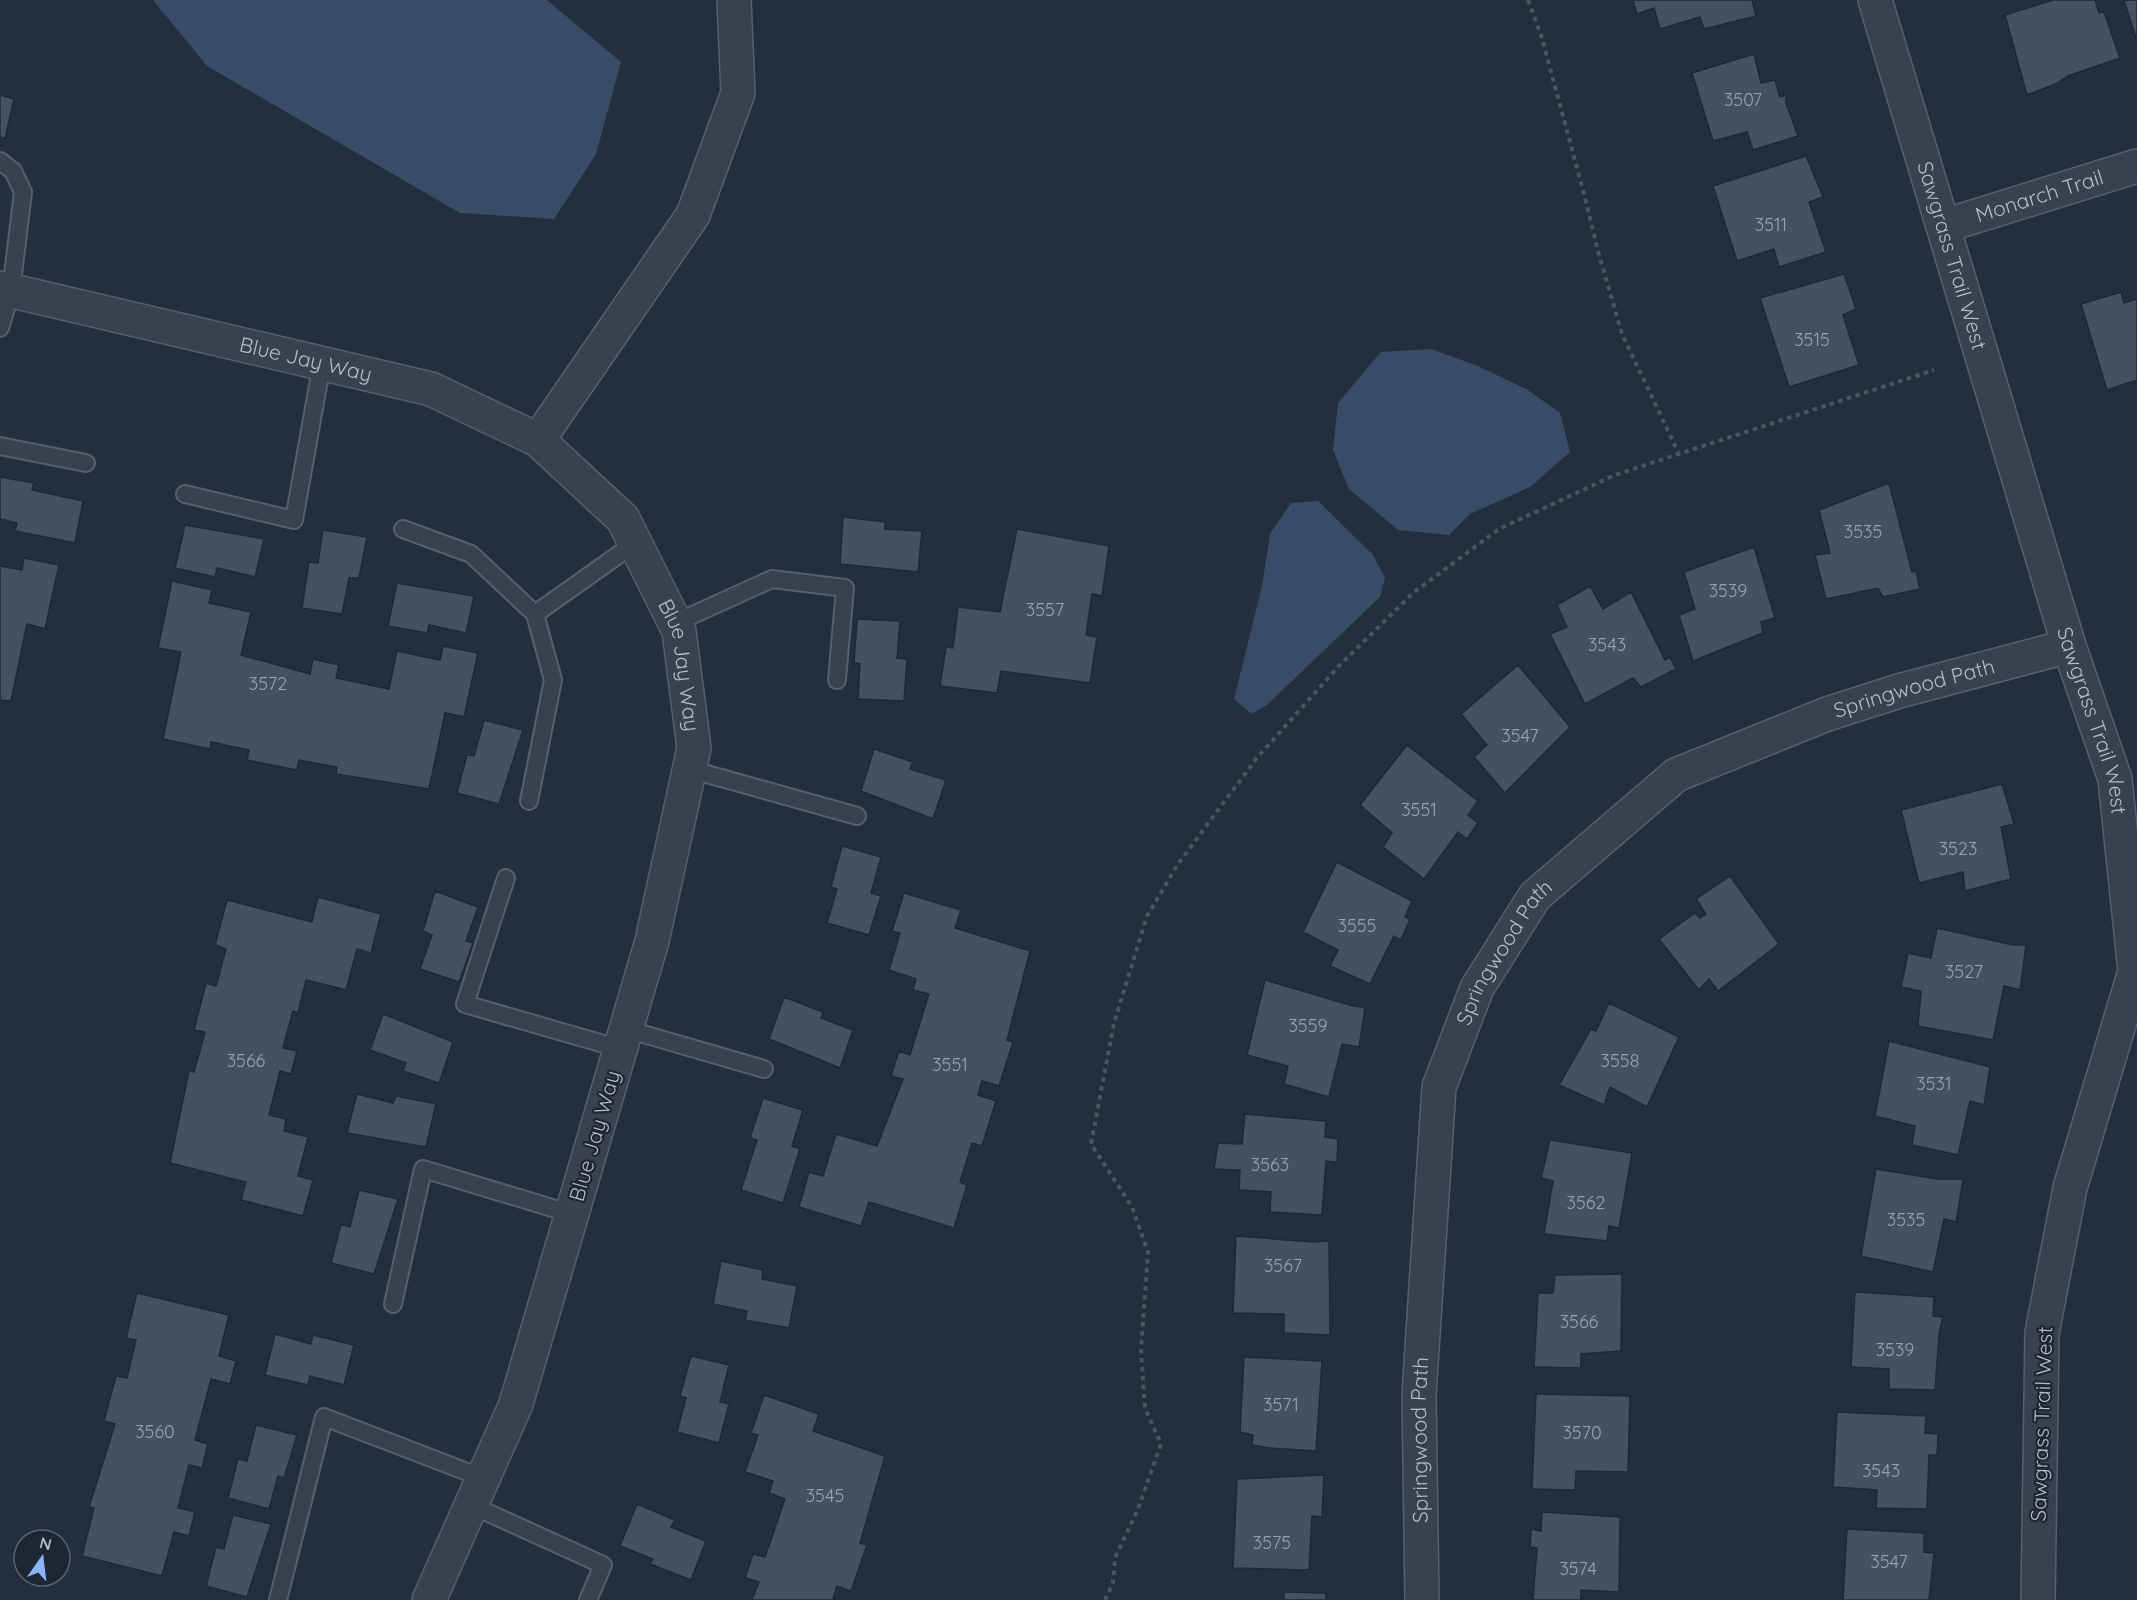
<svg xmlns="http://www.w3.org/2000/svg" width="2137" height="1600" viewBox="0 0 2137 1600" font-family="Quicksand,sans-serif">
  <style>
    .water { fill: #394c67 }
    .building { fill: #455162; stroke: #1f2835; stroke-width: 1.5 }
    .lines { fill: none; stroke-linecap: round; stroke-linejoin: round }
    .lane-casing { stroke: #565f6c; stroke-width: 20 }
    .street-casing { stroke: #565f6c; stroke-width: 36 }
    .path { stroke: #44595c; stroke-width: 4; stroke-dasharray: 4.5 4.5; stroke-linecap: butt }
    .lane { stroke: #38414e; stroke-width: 16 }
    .street { stroke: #38414e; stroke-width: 33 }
    .labels { text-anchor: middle; stroke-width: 4.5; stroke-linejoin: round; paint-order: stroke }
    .number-label { font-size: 18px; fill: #98a1af }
    .street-label { font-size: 21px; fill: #b4bcc9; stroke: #1d2633 }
  </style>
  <rect width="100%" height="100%" fill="#242f3e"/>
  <!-- water -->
  <path class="water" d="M153,0H547L621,62L596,154L554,219L460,213L207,66Z
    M1431,349L1478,366L1528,390L1560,413L1570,452L1530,487L1470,514L1449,535L1398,530L1349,489L1333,450L1338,403L1381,352Z
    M1318,501L1373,555L1385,578L1380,597L1268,704L1252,714L1234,699L1262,586L1270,534L1291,503Z"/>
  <!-- building -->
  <path class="building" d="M1633,0H1752L1756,16L1704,29L1700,17L1660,29L1654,8L1637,14Z
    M2053,0H2095L2099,13L2104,12L2120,58L2068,76L2056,84L2027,95L2005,15Z
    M2129,0H2137V41L2124,1Z
    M1754,54L1761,83L1775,80L1780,97L1786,95V103L1798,136L1753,150L1747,132L1713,141L1692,73Z
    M0,95L14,99L5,139L0,137Z
    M1806,156L1823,197L1809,202L1826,252L1779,267L1774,249L1737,261L1713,186Z
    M1844,274L1856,309L1843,315L1859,365L1789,387L1760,298Z
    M2121,292L2124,303L2137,299V380L2107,390L2081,304Z
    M0,477L34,483L32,490L83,501L75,543L15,531L17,523L0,519Z
    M1889,483L1912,572L1916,571L1920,589L1883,597L1878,588L1826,599L1815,555L1830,553L1819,510Z
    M843,517L885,522V529L922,531L918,572L840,564Z
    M185,525L264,539L255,577L217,568L215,577L175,568Z
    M1017,529L1109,546L1102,596L1092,594L1086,635L1097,637L1090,683L1001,671L997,693L940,686L946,647L953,648L958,607L1000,612Z
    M323,530L367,537L359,578H349L342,614L302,608L309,562L318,563Z
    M1754,547L1775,618L1761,622L1763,633L1693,661L1679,615L1695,609L1684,572Z
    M24,558L59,565L45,629L27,624L11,701L0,700V566L22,570Z
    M172,581L212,590L209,603L251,612L241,655L310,674L313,659L339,665L336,678L389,689L397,651L440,660L443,646L478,653L464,717L445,713L429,789L336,774L337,767L299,760L297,770L247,760L249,750L211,742L210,749L163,739L181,652L158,648Z
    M397,583L474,596L466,633L429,625L427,633L388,626Z
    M1590,586L1603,609L1631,592L1665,660L1670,657L1676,669L1641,687L1633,678L1585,704L1550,634L1567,627L1557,605Z
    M857,619L900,621L897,658L907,659L904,701L858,699L860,664L854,663Z
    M1518,665L1570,727L1505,793L1474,757L1487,745L1461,714Z
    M484,720L523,730L499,804L457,793L467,755L474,756Z
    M1407,745L1478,801L1468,815L1478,823L1467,839L1458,832L1424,879L1383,847L1392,833L1360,805Z
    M874,749L913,762L910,769L946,780L933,819L861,791Z
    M2002,784L2014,824L2001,827L2011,879L1965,891L1963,872L1919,883L1901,810Z
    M842,846L881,857L871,893L881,896L869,935L827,923L837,889L831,887Z
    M1337,862L1412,901L1405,917L1410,919L1401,940L1394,936L1370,984L1330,966L1338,950L1303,932Z
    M1730,876L1779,944L1718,991L1709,979L1699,990L1659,939L1695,913L1700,918L1706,914L1696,899Z
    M435,891L478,907L466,941L473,943L459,982L420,969L432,935L423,931Z
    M904,893L961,910L955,928L1030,951L1007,1040L1013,1042L999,1086L982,1081L978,1095L996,1101L982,1146L972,1143L960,1182L967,1185L954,1228L869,1202L861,1226L799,1207L809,1172L823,1176L836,1134L877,1146L903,1079L891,1076L899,1051L910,1055L929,994L913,990L916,979L889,970L900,933L892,931Z
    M318,897L381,914L371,953L357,949L346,990L306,980L298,1013L293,1011L283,1048L297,1051L291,1074L280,1071L269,1115L286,1119L284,1131L308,1137L298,1176L313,1180L303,1216L241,1200L246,1182L170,1163L189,1071L194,1072L205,1032L194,1030L206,983L216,986L226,949L215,945L227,900L312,922Z
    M1937,928L2013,945H2026L2020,990L2004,986L1993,1040L1918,1026L1921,991L1901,987L1908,953L1931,958Z
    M1265,980L1353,1006L1365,1008L1359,1047L1342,1044L1329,1097L1284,1084L1288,1066L1247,1055Z
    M784,997L823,1012L821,1018L853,1030L840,1068L769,1039Z
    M1609,1003L1679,1037L1647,1107L1610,1087L1604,1105L1559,1085L1591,1029L1596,1031Z
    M383,1014L453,1042L439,1083L403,1071L406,1063L370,1050Z
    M1889,1041L1990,1067L1984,1105L1970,1101L1958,1155L1912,1145L1915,1126L1875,1116Z
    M357,1094L393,1103L396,1096L436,1104L426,1147L347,1133Z
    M763,1098L803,1110L792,1146L800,1149L783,1203L741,1190L757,1140L750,1138Z
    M1245,1114L1326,1121L1325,1137L1338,1139L1337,1162L1326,1161L1322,1215L1270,1212L1271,1192L1239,1190L1240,1170L1214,1169L1218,1143L1242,1144Z
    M1550,1140L1632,1153L1619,1228L1609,1226L1607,1241L1544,1234L1553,1181L1541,1178Z
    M1876,1169L1937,1179H1963L1956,1222L1944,1219L1933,1272L1861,1256Z
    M359,1190L398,1199L374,1274L331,1263L341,1224L350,1227Z
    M1236,1236L1313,1242L1329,1241L1330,1335L1284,1333V1314L1233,1313Z
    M721,1261L763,1270L762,1279L797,1286L789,1328L745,1320L747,1311L713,1304Z
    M1622,1274L1621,1351L1581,1354V1368L1534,1367L1538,1293H1553L1555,1275Z
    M1855,1292L1934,1297L1933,1316L1943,1317L1939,1334L1935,1390L1889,1389V1369L1851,1367Z
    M137,1293L229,1315L219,1356L236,1361L230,1384L211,1379L195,1440L208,1444L202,1468L189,1465L178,1508L195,1512L189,1536L174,1532L162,1576L82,1556L94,1508L89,1507L115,1424L104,1421L116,1376L127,1378L136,1340L126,1338Z
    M275,1334L311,1344L313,1335L354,1345L344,1385L310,1376L308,1385L265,1375Z
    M691,1356L729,1365L720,1402L729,1404L719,1443L677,1432L686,1398L680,1396Z
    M1244,1357L1322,1361L1316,1451L1269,1448L1252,1445L1253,1435L1240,1432Z
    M1536,1394L1630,1396L1628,1472L1576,1471L1575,1490L1532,1489Z
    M764,1395L819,1414L813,1431L885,1456L860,1543L867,1545L851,1591L837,1586L833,1599L837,1600H752L759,1582L745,1578L753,1554L765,1557L785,1499L769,1493L773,1481L745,1472L758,1435L751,1433Z
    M1837,1412L1926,1416L1925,1433L1938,1434L1937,1455H1929L1927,1509L1876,1508L1877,1490L1833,1487Z
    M256,1425L297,1435L284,1478L278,1476L269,1509L228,1498L238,1459L247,1461Z
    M1324,1475L1322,1517L1312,1516L1309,1570L1233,1568L1237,1479Z
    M637,1504L675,1520L671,1527L706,1541L691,1580L650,1564L653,1559L620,1546Z
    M1542,1512L1620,1517L1619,1592L1581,1590V1600H1533L1537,1548L1530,1547L1531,1529L1541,1531Z
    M233,1515L271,1524L247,1597L206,1586L216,1547L224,1549Z
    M1847,1529L1924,1533V1552L1934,1553L1929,1600H1843Z
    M1284,1592L1326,1593V1600H1284Z"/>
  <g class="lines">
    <defs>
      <path id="lane" d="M0,161L13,171L23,192L11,291L0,328
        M0,446L86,463
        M185,494L294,520L322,363
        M403,529L471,554L535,614
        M675,623L772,579L845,588L837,680
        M689,769L857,816
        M529,801L553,680L535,614L635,543
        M506,878L465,1004L621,1049
        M626,1029L764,1069
        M393,1304L423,1169L572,1214
        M471,1505L603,1565L588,1600
        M278,1600L324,1417L483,1478"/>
      <g id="street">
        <path id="s1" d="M1875,0L2069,646L2115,779L2135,971L2070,1188L2042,1333L2038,1600"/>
        <path id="s2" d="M1944,226L2137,166"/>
        <path id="s3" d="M0,288L431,389L538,440L623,519L679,631L694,748L652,941L516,1404L429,1600"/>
        <path d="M538,440L693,215L738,93L734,0"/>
        <path id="s4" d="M1422,1600L1419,1395L1439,1087L1477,988L1535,896L1676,775L1827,714L1899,691L2069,646"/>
      </g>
    </defs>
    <!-- lane casing -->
    <use href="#lane" class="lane-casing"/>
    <!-- street casing -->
    <use href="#street" class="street-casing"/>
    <!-- path -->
    <path class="path" d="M1528,0L1542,38L1584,194L1598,251L1622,334L1679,454
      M1105,1600L1113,1583L1115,1558L1138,1509L1161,1444L1145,1408L1141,1350L1148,1252L1132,1207L1091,1144L1114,1023L1147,916L1178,864L1256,759L1338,667L1413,593L1499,529L1615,475L1934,370"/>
    <!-- lane -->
    <use href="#lane" class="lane"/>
    <!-- street -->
    <use href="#street" class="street"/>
  </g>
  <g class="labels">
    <!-- number labels -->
    <g class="number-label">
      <text x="1743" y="106">3507</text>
      <text x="1771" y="231">3511</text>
      <text x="1812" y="346">3515</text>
      <text x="1863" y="538">3535</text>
      <text x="1728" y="597">3539</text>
      <text x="1045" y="616">3557</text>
      <text x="1607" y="651">3543</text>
      <text x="268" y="690">3572</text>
      <text x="1520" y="742">3547</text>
      <text x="1419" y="816">3551</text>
      <text x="1958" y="855">3523</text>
      <text x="1357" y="932">3555</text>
      <text x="1964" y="978">3527</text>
      <text x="1308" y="1032">3559</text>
      <text x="246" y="1067">3566</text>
      <text x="1620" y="1067">3558</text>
      <text x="950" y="1071">3551</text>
      <text x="1934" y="1090">3531</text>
      <text x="1270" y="1171">3563</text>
      <text x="1586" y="1209">3562</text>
      <text x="1906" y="1226">3535</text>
      <text x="1283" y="1272">3567</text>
      <text x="1579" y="1328">3566</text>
      <text x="1895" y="1356">3539</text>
      <text x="1281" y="1411">3571</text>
      <text x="155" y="1438">3560</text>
      <text x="1582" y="1439">3570</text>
      <text x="1881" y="1477">3543</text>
      <text x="825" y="1502">3545</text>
      <text x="1272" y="1549">3575</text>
      <text x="1889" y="1568">3547</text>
      <text x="1578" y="1575">3574</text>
    </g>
    <!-- street labels -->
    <g class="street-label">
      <text dy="7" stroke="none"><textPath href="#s2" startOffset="100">Monarch Trail</textPath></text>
      <text dy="7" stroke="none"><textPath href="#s1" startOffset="267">Sawgrass Trail West</textPath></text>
      <text dy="7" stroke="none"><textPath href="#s3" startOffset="314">Blue Jay Way</textPath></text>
      <text dy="7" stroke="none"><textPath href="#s3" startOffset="836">Blue Jay Way</textPath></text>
      <text dy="7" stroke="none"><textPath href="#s4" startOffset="1168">Springwood Path</textPath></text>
      <text dy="7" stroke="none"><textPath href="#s1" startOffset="753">Sawgrass Trail West</textPath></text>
      <text dy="7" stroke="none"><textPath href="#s4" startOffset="664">Springwood Path</textPath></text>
      <text transform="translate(595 1136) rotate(-74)" y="7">Blue Jay Way</text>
      <text transform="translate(2042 1424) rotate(-88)" y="7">Sawgrass Trail West</text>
      <text dy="7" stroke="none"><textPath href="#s4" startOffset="160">Springwood Path</textPath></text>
    </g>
  </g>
  <!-- north arrow -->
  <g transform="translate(42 1558) rotate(14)"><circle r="28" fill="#1d2633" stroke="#59626f" stroke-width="1.5"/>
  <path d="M0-4.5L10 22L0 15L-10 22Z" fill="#8ab4f8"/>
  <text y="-9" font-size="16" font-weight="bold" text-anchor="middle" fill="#b4bcc9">N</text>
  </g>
</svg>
